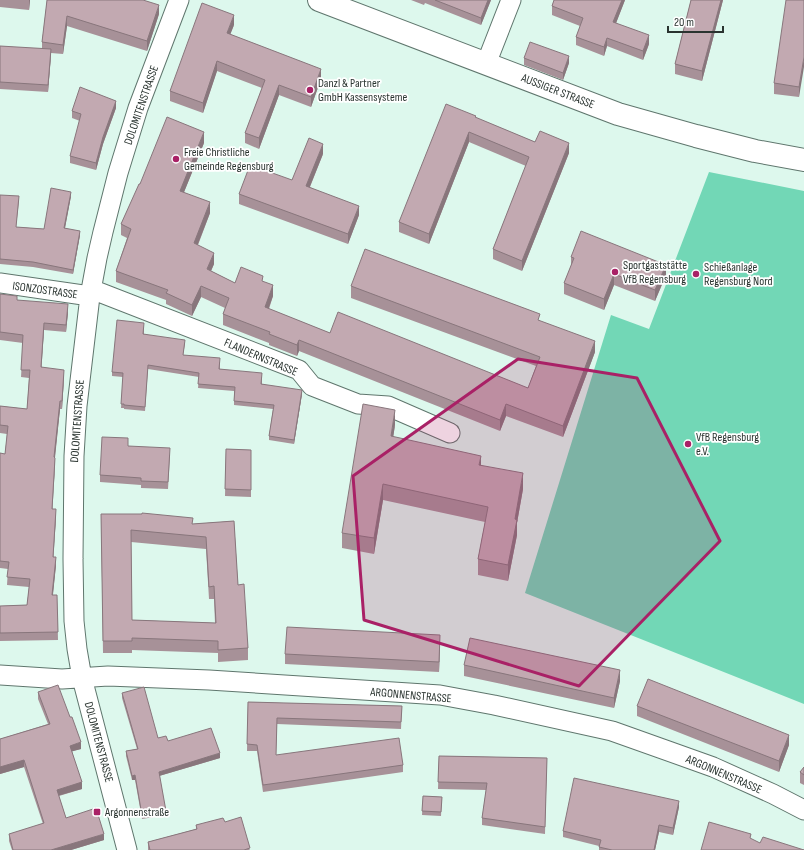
<svg xmlns="http://www.w3.org/2000/svg" width="804" height="850" viewBox="0 0 804 850" font-family="'Sofia Sans Condensed',sans-serif">
  <style>
    .green { fill: #72d7b6 }
    .lines { fill: none; stroke-linecap: round; stroke-linejoin: round }
    .minor-casing { stroke: #5f766d; stroke-width: 21 }
    .tertiary-casing { stroke: #5f766d; stroke-width: 24 }
    .minor { stroke: #fff; stroke-width: 19 }
    .tertiary { stroke: #fff; stroke-width: 22 }
    .wall { fill: #a79198; fill-rule: evenodd }
    .shaded-wall { fill: #88767c }
    .building { fill: #c2a9b1; stroke: #88767c; fill-rule: evenodd }
    .marked { fill: #a92166; fill-opacity: 0.2; stroke: #a92166; stroke-width: 3; stroke-linejoin: round }
    .poi-dot { fill: #a92166; stroke: #fff; stroke-width: 1.5 }
    .labels { text-anchor: middle; stroke-width: 3.5; stroke-linejoin: round; paint-order: stroke }
    .poi-label { font-size: 12px; fill: #2a3430; stroke: #fff; text-anchor: start }
    .street-label { font-size: 12px; fill: #2a3430; stroke: #fff }
  </style>
  <rect width="100%" height="100%" fill="#ddf8ed"/>
  <!-- green -->
  <path class="green" d="M709,172L804,191V704L525,593L611,315L649,329Z"/>
  <g class="lines">
    <defs>
      <path id="minor" d="M486,64L511,0
        M0,283L90,296
        M91,289L299,370L312,386L358,404L388,406L450,433
        M0,675L62,679L108,676L209,680L440,695L494,705L612,731L713,767L773,794L804,810
        M127,850L82,678L77,649L74,621L73,559L74,456L77,406L90,296L97,258L103,232L118,173L138,108L179,0"/>
      <path id="tertiary" d="M319,0L618,114L696,136L755,151L804,160"/>
    </defs>
    <!-- minor casing -->
    <use href="#minor" class="minor-casing"/>
    <!-- tertiary casing -->
    <use href="#tertiary" class="tertiary-casing"/>
    <!-- minor -->
    <use href="#minor" class="minor"/>
    <!-- tertiary -->
    <use href="#tertiary" class="tertiary"/>
  </g>
  <!-- wall -->
  <path class="wall" d="M0,0H30L29,10L0,7Z
    M47,0L159,14L147,51L67,26L63,54L51,53L48,92L0,89V46L42,49V42Z
    M411,0H491L481,25L425,3L424,5Z
    M554,0H625L616,23L649,44L643,60L607,46L604,56L576,45V37L580,26L552,15V6Z
    M691,0H723L702,81L675,74V64Z
    M804,0L799,97L774,94V83Z
    M234,25L230,34L321,79L311,107L279,95L259,149L245,143V133L262,88L217,71L203,113L170,101V91Z
    M524,58L569,63L563,80L524,65Z
    M116,108L103,144L96,170L70,163V156L80,121L72,118V111Z
    M476,118L535,142L569,153L522,271L493,259V249L526,166L469,142L429,244L399,232V222Z
    M204,143L184,192L210,213L198,245L214,264L211,271L235,283L263,282L273,296L269,309L330,333L528,388L536,366L351,298V286L540,321L595,352L563,437L506,416L500,431L299,351L297,356L269,345V343L223,325V314L225,308L201,297L192,316L166,304V300L116,282V271L127,238L121,235V224L140,184Z
    M323,154L310,187L359,215L348,244L239,204V194L292,180Z
    M0,195L19,201L16,227L44,229L71,196L65,228L80,235L73,274L33,267L0,264Z
    M571,257L666,275L655,301L614,285L604,310L564,294V283L571,266Z
    M0,294L17,300L68,312L66,332L44,330L41,367L64,377L62,409H60L55,458V465L52,509L56,517L53,557L56,565L53,595H57L58,640L0,641V606L27,605L29,587L7,585L8,569L0,568V453L5,454L7,434L0,433V406L27,409L29,378L21,377L23,343L0,340Z
    M144,327V334L185,344L183,355L220,362V369L262,377V384L302,394L294,444L269,440V436L273,409L234,405V391L198,388L199,377L148,369L145,411L124,409V408H121L123,377L112,376V372Z
    M395,425L393,437L481,465L523,489L517,523V535L508,581L478,575V559L485,522L383,500L374,554L342,548V533Z
    M128,446L170,455L168,489L141,488V485L100,482V475Z
    M226,449L251,450V497L225,496Z
    M101,514L193,524L234,521L238,585L248,648V660L218,662V653L132,650V653H103ZM131,542L206,549L209,599H214L215,623L132,620Z
    M440,645L439,672L285,664V654Z
    M464,665L620,681L614,708L464,676Z
    M38,692L81,749L72,751L82,789L59,796L66,818L104,840L71,850H12L9,841V834L43,824L24,767L0,774V739L48,724L38,699Z
    M122,693L158,738L220,758L159,776L166,811V815L142,819L135,780H132L126,756V751L137,749L122,698Z
    M248,702L402,706L401,729L277,724L276,755L403,765V772L263,792L257,751H247Z
    M637,706L789,745L779,772L637,716Z
    M439,756L547,758L545,834L482,825V818L486,790L438,789Z
    M804,767V785L800,783V772Z
    M423,796L442,797L441,816L422,815Z
    M679,807L673,835L659,832L655,850H599V846L563,837V831Z
    M225,822L250,850H148V842L196,829V825Z"/>
  <!-- shaded-wall -->
  <path class="shaded-wall" d="M29,0H30L29,10Z
    M488,0H491L481,25V18Z
    M622,0H625L613,31V22Z
    M721,0H723L702,81V71Z
    M159,5V14L147,51V41Z
    M234,15V25L227,43V33Z
    M67,16V26L63,54V45Z
    M649,35V44L643,60V51Z
    M607,38V46L604,56V47Z
    M51,49V56L48,92V85Z
    M569,56V63L563,80V73Z
    M804,57V67L799,97V87Z
    M217,61V71L203,113V103Z
    M321,69V79L311,107V97Z
    M279,85V95L259,149V138Z
    M116,101V108L103,144L96,170V163L103,137Z
    M204,132V143L180,202V191Z
    M469,132V142L429,244V234Z
    M569,143V153L522,271V261Z
    M323,144V154L306,196V186Z
    M71,192V196L64,233V228Z
    M210,202V213L194,254V243Z
    M359,206V215L348,244V234Z
    M80,231V235L73,274V270Z
    M214,253V264L207,280V269Z
    M666,265V275L655,301V290Z
    M614,274V285L604,310V299Z
    M273,285V296L265,318V307Z
    M201,286V297L192,316V305Z
    M68,304V312L66,332V325Z
    M44,323V330L41,375V367Z
    M299,340V351L297,356V345Z
    M595,341V352L563,437V426Z
    M64,370V377L62,409V401Z
    M302,390V394L294,444V440Z
    M60,401V409L54,465V457Z
    M506,404V416L500,431V420Z
    M395,410V425L391,452V436Z
    M481,456V472L479,465Z
    M55,458V465L52,517V509Z
    M523,473V489L517,523V535L508,581V565L515,519Z
    M383,484V500L374,554V538Z
    M56,509V517L53,564V557Z
    M56,557V565L52,602V595Z
    M440,635V645L439,672V662Z
    M620,670V681L614,708V698Z
    M789,735V745L779,772V761Z
    M81,742V749L70,752V746Z
    M220,753V758L159,776V772Z
    M24,760V767L0,774V767Z
    M135,775V780H132V776Z
    M82,782V789L57,796V790Z
    M679,801V807L673,835V828Z
    M659,825V832L655,850H654Z
    M104,834V840L71,850H51Z"/>
  <!-- building -->
  <path class="building" d="M47,0H143L159,5L147,41L67,16L63,45L42,42Z
    M435,0H488L481,18Z
    M554,0H622L613,22L649,35L643,51L607,38L604,47L576,37L583,18L552,6Z
    M691,0H721L702,71L675,64Z
    M786,0H804V57L799,87L774,83Z
    M202,3L234,15L227,33L321,69L311,97L279,85L259,138L245,133L265,80L217,61L203,103L170,91Z
    M530,42L569,56L563,73L524,58Z
    M0,46L51,49L48,85L0,82Z
    M80,87L116,101L103,137L96,163L70,156L81,114L72,111Z
    M446,104L476,116L475,117L535,142L540,131L569,143L522,261L493,249L529,157L469,132L429,234L399,222Z
    M167,117L204,132L180,191L210,202L194,243L214,253L207,269L235,283L241,267L263,276L262,281L273,285L265,307L330,333L338,312L528,388L540,357L351,286L365,249L540,314L538,320L595,341L563,426L506,404L500,420L299,340L297,345L269,334L270,332L223,314L229,298L201,286L192,305L166,293L168,290L116,271L131,229L121,224L139,184H140Z
    M309,138L323,144L306,186L359,206L348,234L239,194L250,165L292,180Z
    M51,188L71,192L64,228L80,231L73,270L33,262L0,259V195L19,196L16,227L44,229Z
    M581,231L666,265L655,290L614,274L604,299L564,283L574,258L571,257Z
    M0,294L17,296V300L68,304L66,325L44,323L41,367L64,370L62,401H60L54,457L55,458L52,509H56L53,557H56L52,595H57L58,632L0,633V606L27,605L30,579L7,577L9,562L0,561V453L5,454L8,426L0,425V406L27,409L30,370H21L23,335L0,332Z
    M117,320L144,323L143,334L185,340L183,355L220,358L219,369L262,373L261,384L302,390L294,440L269,436L274,405L234,401L235,387L198,384L199,373L148,365L145,407L124,405V404H121L123,373L112,372Z
    M363,404L395,410L391,436L481,456L479,465L523,473L515,519L517,520L508,565L478,559L488,507L383,484L374,538L342,533Z
    M102,437L128,438V446L170,448L168,482L141,481V478L100,475Z
    M226,449L251,450V490L225,489Z
    M142,513L193,518L192,524L234,521L238,585L244,584L248,648L218,650V641L132,638V641H103L101,514H142ZM131,530L206,537L209,587L214,586L216,623L132,620Z
    M287,627L440,635L439,662L285,654Z
    M470,638L620,670L614,698L464,665Z
    M648,679L789,735L779,761L637,706Z
    M58,685L70,717H72L81,742L70,746L82,782L57,790L66,818L96,808L104,834L51,850H13L9,834L44,823L24,760L0,767V739L50,724L38,692Z
    M144,687L158,738L166,736L168,741L211,728L220,753L159,772L166,811L142,815L135,775L132,776L126,751L138,749L122,693Z
    M248,702L402,706L401,722L277,718L276,755L399,738L403,765L263,785L257,745L247,744Z
    M439,756L547,758L545,827L482,818L487,783L438,782Z
    M804,767V775L800,772Z
    M574,778L679,801L673,828L659,825L654,850H612L599,847L601,840L563,831Z
    M423,796L442,797L441,812L422,811Z
    M241,817L250,848L244,850H150L148,842L197,829L196,825L223,818L225,822Z
    M709,822L751,834L750,838L760,843L763,837L804,850H701Z"/>
  <!-- marked area -->
  <path class="marked" d="M518,359L637,378L720,541L579,686L364,620L353,476Z"/>
  <!-- markers -->
  <g class="poi-dot">
    <circle cx="310" cy="90" r="4"/>
    <circle cx="176" cy="159" r="4"/>
    <circle cx="615" cy="272" r="4"/>
    <circle cx="696" cy="274" r="4"/>
    <circle cx="688" cy="444" r="4"/>
    <rect x="93" y="808" width="8" height="8" rx="2"/>
  </g>
  <g class="labels">
    <!-- poi labels -->
    <g class="poi-label">
      <text x="318" y="87">Danzl &amp; Partner<tspan x="318" dy="14">GmbH Kassensysteme</tspan></text>
      <text x="184" y="156">Freie Christliche<tspan x="184" dy="14">Gemeinde Regensburg</tspan></text>
      <text x="623" y="269">Sportgaststätte<tspan x="623" dy="14">VfB Regensburg</tspan></text>
      <text x="704" y="271">Schießanlage<tspan x="704" dy="14">Regensburg Nord</tspan></text>
      <text x="696" y="441">VfB Regensburg<tspan x="696" dy="14">e.V.</tspan></text>
      <text x="105" y="816">Argonnenstraße</text>
    </g>
    <!-- street labels -->
    <g class="street-label">
      <text transform="translate(558 91) rotate(21)" y="4">AUSSIGER STRASSE</text>
      <text transform="translate(141 105) rotate(-71)" y="4">DOLOMITENSTRASSE</text>
      <text transform="translate(45 290) rotate(8)" y="4">ISONZOSTRASSE</text>
      <text transform="translate(261 357) rotate(23)" y="4">FLANDERNSTRASSE</text>
      <text transform="translate(77 421) rotate(-86)" y="4">DOLOMITENSTRASSE</text>
      <text transform="translate(411 695) rotate(5)" y="4">ARGONNENSTRASSE</text>
      <text transform="translate(99 742) rotate(75)" y="4">DOLOMITENSTRASSE</text>
      <text transform="translate(724 774) rotate(23)" y="4">ARGONNENSTRASSE</text>
    </g>
  </g>
  <!-- scale -->
  <path d="M668 26v6h55v-6" fill="none" stroke="#2a3430" stroke-width="2"/>
  <text x="674" y="26" font-size="12" fill="#2a3430" stroke="#ffffff" stroke-width="3" paint-order="stroke">20 m</text>
</svg>
